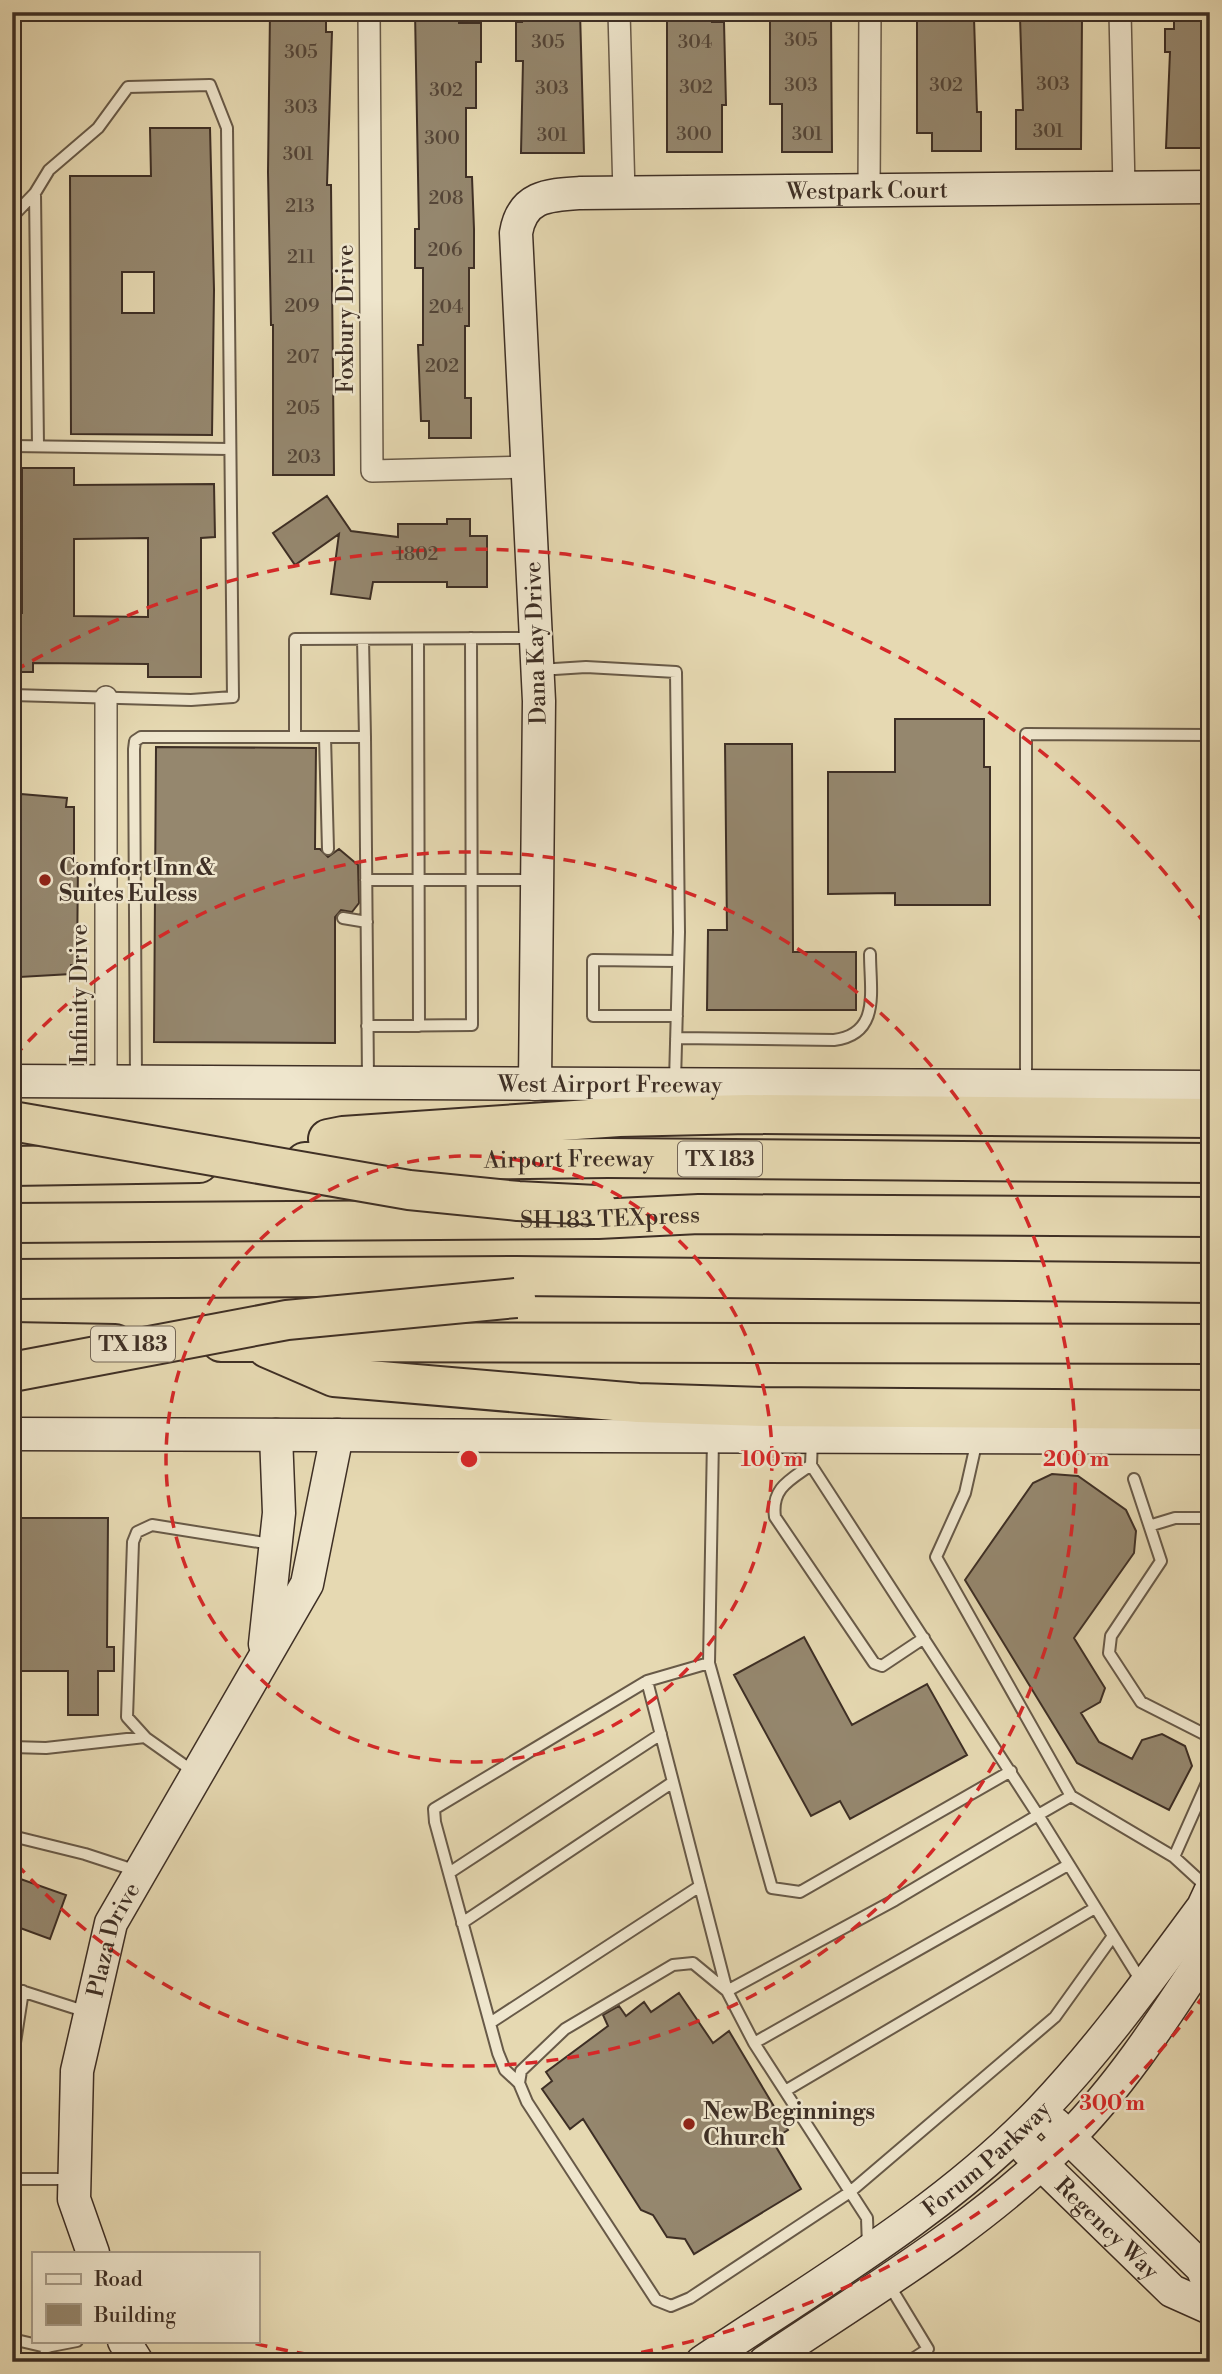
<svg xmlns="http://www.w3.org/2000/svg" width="1222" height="2374" viewBox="0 0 1222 2374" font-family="'Libre Bodoni',serif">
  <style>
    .building { fill: #95876e; stroke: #3e2f25; stroke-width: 2; fill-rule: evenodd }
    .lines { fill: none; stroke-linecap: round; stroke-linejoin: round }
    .lane-casing { stroke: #685a48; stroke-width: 14 }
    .street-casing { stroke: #685a48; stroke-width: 24 }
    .secondary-casing { stroke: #3e2f25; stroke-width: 35 }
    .highway-casing { stroke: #3e2f25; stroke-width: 42 }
    .lane { stroke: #efe6cd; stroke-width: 10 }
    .street { stroke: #efe6cd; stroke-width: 21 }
    .secondary { stroke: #efe6cd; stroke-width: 32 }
    .highway { stroke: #e6d9b2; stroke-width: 38 }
    .highway-bridge-casing { stroke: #3e2f25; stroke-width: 42; stroke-linecap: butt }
    .highway-bridge { stroke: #e6d9b2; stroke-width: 38 }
    .ring { fill: none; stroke: #d62828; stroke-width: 3.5; stroke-dasharray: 12 9 }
    .poi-dot { fill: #8f2418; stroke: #efe6cd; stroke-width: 2.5 }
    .labels { text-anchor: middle; stroke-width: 5; stroke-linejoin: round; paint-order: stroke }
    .number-label { font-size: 19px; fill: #544537 }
    .shield { fill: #efe6cd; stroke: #736657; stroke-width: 2 }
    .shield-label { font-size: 21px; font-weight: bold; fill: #3e2f25 }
    .street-label { font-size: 23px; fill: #3e2f25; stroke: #efe6cd }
    .poi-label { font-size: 23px; font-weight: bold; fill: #3e2f25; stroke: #efe6cd; text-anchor: start }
    .centre { fill: #d62828; stroke: #efe6cd; stroke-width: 3.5 }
    .ring-label { font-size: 21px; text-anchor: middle; font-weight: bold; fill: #d62828; stroke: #efe6cd; stroke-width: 5; stroke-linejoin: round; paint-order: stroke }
  </style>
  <rect width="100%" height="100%" fill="#e6d9b2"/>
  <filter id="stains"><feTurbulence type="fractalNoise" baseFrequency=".00286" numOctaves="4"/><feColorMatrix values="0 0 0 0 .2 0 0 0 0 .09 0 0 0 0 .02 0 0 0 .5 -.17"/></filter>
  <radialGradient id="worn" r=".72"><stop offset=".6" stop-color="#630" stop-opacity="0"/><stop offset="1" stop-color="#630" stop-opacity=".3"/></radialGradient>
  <!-- building -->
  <path class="building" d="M270,12H326V32H332L327,185H331L334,475H273V325H271L268,172Z
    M415,12H459V23H481V62H476V108H466V177H472L474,229V268H469V326H465V398H471V438H429V421H421L418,345H423V268H415V229H419Z
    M522,12H580L584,153H521L523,61H516V22H522Z
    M667,12H712V22H724L726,105H722V152H667Z
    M770,12H831L832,152H782V104H770Z
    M1174,12H1210V148H1166L1170,52H1165V29H1174Z
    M1020,17H1082L1081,149H1016V110H1023Z
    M917,18H974L977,112H981V151H932V133H917Z
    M150,128H210L214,290L212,435L71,434L70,176H151ZM122,272H154V313H122Z
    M22,468H74V485L214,484L215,537L201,538V677H148V664L33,663V672H12V613H22ZM148,538V617L74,616V539Z
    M327,496L351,531L398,537V524H447V519H470V536H487V587H447V582H373L370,599L331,594L339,534L295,565L273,533Z
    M895,719H984V767H990V905H895V893L828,894V772H895Z
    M725,744H792L793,952H856V1010H707L708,930H727Z
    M156,747L316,748L315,849H320L328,857L339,849L358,865L359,903L352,912L341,910L335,917V1043L154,1042Z
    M21,794L67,798L66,807H74V863H78L77,965H71V974L20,977V942H15L12,866H17Z
    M1052,1474L1078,1476L1126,1510L1136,1531L1134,1553L1074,1638L1105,1688L1100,1702L1081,1713L1099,1742L1132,1759L1142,1740L1162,1734L1185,1746L1192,1766L1169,1810L1077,1763L965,1580L1033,1483Z
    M19,1518H108L107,1647H114V1671H98V1715H68V1671H18Z
    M804,1637L852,1725L927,1684L967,1755L850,1819L840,1801L811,1816L734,1675Z
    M12,1876L66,1895L50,1939L12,1925Z
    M679,1993L713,2043L729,2031L788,2130L772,2140L801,2189L694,2254L685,2239L667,2237L653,2215L641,2210L583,2119L570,2129L542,2089L552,2081L546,2072L608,2026L603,2015L619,2006L626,2016L644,2002L651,2012Z"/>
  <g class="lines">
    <defs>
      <path id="lane" d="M35,193L38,445
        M12,217L35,193L49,170L98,128L128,87L210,85L227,128L233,697L191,700L12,695
        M12,446L229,449
        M363,639L365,737
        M418,639L419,1026
        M539,670L586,667L676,672L679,932L675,1081
        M295,737V639L533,638
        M325,737L328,849
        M366,880H535
        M343,918L367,922
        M677,1016H593V960L678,961
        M367,1026L472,1025L471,638
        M676,1038L834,1040C881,1034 870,991 870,954
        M136,1079L134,749L135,741L141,737H365L368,1079
        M1026,1082V734L1210,735
        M713,1439L709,1663L772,1888L800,1892L1011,1771
        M977,1440L965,1493L936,1557L1071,1796
        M811,1465C790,1480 771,1488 775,1517L874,1663L882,1666L924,1638
        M1134,1479L1161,1561L1111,1636L1109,1653L1141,1702L1210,1737
        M1152,1525L1175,1518H1210
        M709,1663L647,1681L727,1991L754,2043L867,2218L868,2247
        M12,1747L46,1748L145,1737
        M194,1772L146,1738L127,1717L133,1542L137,1532L152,1525L271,1544
        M12,1836L85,1854L137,1871
        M1174,1857L1210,1890
        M449,1873L661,1734
        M462,1923L673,1782
        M1143,1984L1038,1815L1071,1796L1174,1857L1210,1776
        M12,1988L87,2012
        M727,1991L693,1963L673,1965L565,2029L521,2071L519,2083L527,2102L656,2300L671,2306L690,2298L850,2192L1055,2017L1113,1936
        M727,1991L895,1900L1038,1815L811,1465L812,1439
        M490,2023L700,1886
        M754,2043L1068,1865
        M12,2062L23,1991
        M519,2083L505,2070L498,2053L435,1822L434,1809L647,1681
        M785,2091L1095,1908
        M12,2179H72
        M888,2283L928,2349L908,2362
        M12,2339L46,2347L77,2341
        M45,2362L46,2347"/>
      <path id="street" d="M369,12L372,471L527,467
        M619,12L624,193
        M1120,12L1124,188
        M869,191L870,12
        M106,1082V697"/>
      <g id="secondary">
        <path id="s1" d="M12,1081L1210,1087"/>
        <path id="s2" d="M535,1084L539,701L516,233C522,196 548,195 580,193L1210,187"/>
        <path d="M12,1434L1210,1438"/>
        <path d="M265,1644L279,1513L276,1435"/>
        <path d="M1055,2124L1202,2268L1210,2287"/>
        <path id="s3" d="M1027,2150L1172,2291L1210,2308"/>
        <path id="s4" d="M93,2253L74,2199L77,2071L111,1923L307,1584L337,1435"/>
        <path d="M124,2341L137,2362"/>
        <path id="s5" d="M702,2362C818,2284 944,2211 1041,2110C1101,2047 1151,1977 1203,1907L1210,1892"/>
        <path d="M765,2362C869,2292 978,2228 1067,2139C1123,2083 1167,2013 1210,1948"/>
      </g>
      <g id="highway">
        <path d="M328,1139L343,1136L619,1117L748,1114L1210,1118"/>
        <path id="s6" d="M305,1162L608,1158L1210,1163"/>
        <path d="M12,1166L199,1163"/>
        <path id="s7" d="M12,1223L598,1219L699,1214L1210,1217"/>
        <path d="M12,1279L517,1276L1210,1283"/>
        <path d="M12,1342L115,1344"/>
        <path d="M221,1342L1210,1344"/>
        <path d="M267,1348L334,1377L638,1403L763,1407L1210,1410"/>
      </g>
    </defs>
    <!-- lane casing -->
    <use href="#lane" class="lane-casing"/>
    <!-- street casing -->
    <use href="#street" class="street-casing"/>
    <!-- secondary casing -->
    <use href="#secondary" class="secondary-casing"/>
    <!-- highway casing -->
    <use href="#highway" class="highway-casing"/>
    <!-- lane -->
    <use href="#lane" class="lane"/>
    <!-- street -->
    <use href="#street" class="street"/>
    <!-- secondary -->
    <use href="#secondary" class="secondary"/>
    <!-- highway -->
    <use href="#highway" class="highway"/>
    <defs>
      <path id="highway-bridge" d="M12,1121L409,1190L518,1201L596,1205
        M12,1372L287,1320L516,1298"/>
    </defs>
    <!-- highway-bridge casing -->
    <use href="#highway-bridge" class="highway-bridge-casing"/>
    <!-- highway-bridge -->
    <use href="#highway-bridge" class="highway-bridge"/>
  </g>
  <!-- distance rings -->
  <g class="ring">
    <circle cx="469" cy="1459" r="303"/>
    <path d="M14 1057A607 607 0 1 1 14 1861"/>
    <path d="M1205 1994A910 910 0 0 1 588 2361M350 2361A910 910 0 0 1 249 2342M14 671A910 910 0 0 1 1205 924"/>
  </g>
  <!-- markers -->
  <g class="poi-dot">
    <circle cx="45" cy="880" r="7"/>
    <circle cx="689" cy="2124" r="7"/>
  </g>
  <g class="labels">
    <!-- number labels -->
    <g class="number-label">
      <text x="801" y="46">305</text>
      <text x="548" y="48">305</text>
      <text x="695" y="48">304</text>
      <text x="301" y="58">305</text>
      <text x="1053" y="90">303</text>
      <text x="801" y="91">303</text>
      <text x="946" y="91">302</text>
      <text x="696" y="93">302</text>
      <text x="552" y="94">303</text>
      <text x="446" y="96">302</text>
      <text x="301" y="113">303</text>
      <text x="1048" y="137">301</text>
      <text x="694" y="140">300</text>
      <text x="807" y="140">301</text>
      <text x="552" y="141">301</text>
      <text x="442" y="144">300</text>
      <text x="298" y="160">301</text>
      <text x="446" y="204">208</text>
      <text x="300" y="212">213</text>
      <text x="445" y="256">206</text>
      <text x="301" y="263">211</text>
      <text x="302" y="312">209</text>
      <text x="446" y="313">204</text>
      <text x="303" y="363">207</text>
      <text x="442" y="372">202</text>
      <text x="303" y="414">205</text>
      <text x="304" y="463">203</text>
      <text x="417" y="560">1802</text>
    </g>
    <!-- shield labels -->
    <g class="shield">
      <rect x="678" y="1141.5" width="84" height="35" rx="5"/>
      <rect x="91" y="1326.5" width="84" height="35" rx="5"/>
    </g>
    <g class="shield-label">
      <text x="720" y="1166">TX 183</text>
      <text x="133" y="1351">TX 183</text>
    </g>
    <!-- street labels -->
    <g class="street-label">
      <text dy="8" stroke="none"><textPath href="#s2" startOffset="1223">Westpark Court</textPath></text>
      <text transform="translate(345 319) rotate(-90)" y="8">Foxbury Drive</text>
      <text transform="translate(535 643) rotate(-92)" y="8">Dana Kay Drive</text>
      <text transform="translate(79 994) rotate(-90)" y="8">Infinity Drive</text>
      <text dy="8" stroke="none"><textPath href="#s1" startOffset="598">West Airport Freeway</textPath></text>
      <text dy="8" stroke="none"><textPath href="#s6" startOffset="264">Airport Freeway</textPath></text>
      <text dy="8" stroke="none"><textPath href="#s7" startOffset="598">SH 183 TEXpress</textPath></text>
      <text dy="8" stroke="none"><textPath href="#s4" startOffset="322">Plaza Drive</textPath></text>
      <text dy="8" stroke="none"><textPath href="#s5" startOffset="350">Forum Parkway</textPath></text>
      <text dy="8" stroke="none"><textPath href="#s3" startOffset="112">Regency Way</textPath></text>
    </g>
    <!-- poi labels -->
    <g class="poi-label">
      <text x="59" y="875">Comfort Inn &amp;<tspan x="59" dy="26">Suites Euless</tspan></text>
      <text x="703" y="2119">New Beginnings<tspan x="703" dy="26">Church</tspan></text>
    </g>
  </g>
  <circle cx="469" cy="1459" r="10" class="centre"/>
  <g class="ring-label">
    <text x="772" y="1466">100 m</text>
    <text x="1076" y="1466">200 m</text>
    <text x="1112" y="2110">300 m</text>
  </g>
  <!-- margin -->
  <rect width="1222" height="2374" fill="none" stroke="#e6d9b2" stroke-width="42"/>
  <rect x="14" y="14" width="1194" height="2346" fill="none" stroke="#3e2f25" stroke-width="3.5"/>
  <rect x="21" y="21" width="1180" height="2332" fill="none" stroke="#3e2f25" stroke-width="2"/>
  <!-- legend -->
  <rect x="32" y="2252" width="228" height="91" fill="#efe6cd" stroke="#a89d8a" stroke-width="2"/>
  <rect x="46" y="2274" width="35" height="10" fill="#efe6cd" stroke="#a89d8a" stroke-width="2"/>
  <text x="94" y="2286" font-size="21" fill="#3e2f25">Road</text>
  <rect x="46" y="2304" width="35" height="21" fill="#95876e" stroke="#a89d8a" stroke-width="2"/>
  <text x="94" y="2322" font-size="21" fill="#3e2f25">Building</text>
  <rect width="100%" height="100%" filter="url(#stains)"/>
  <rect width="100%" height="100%" fill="url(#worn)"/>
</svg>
